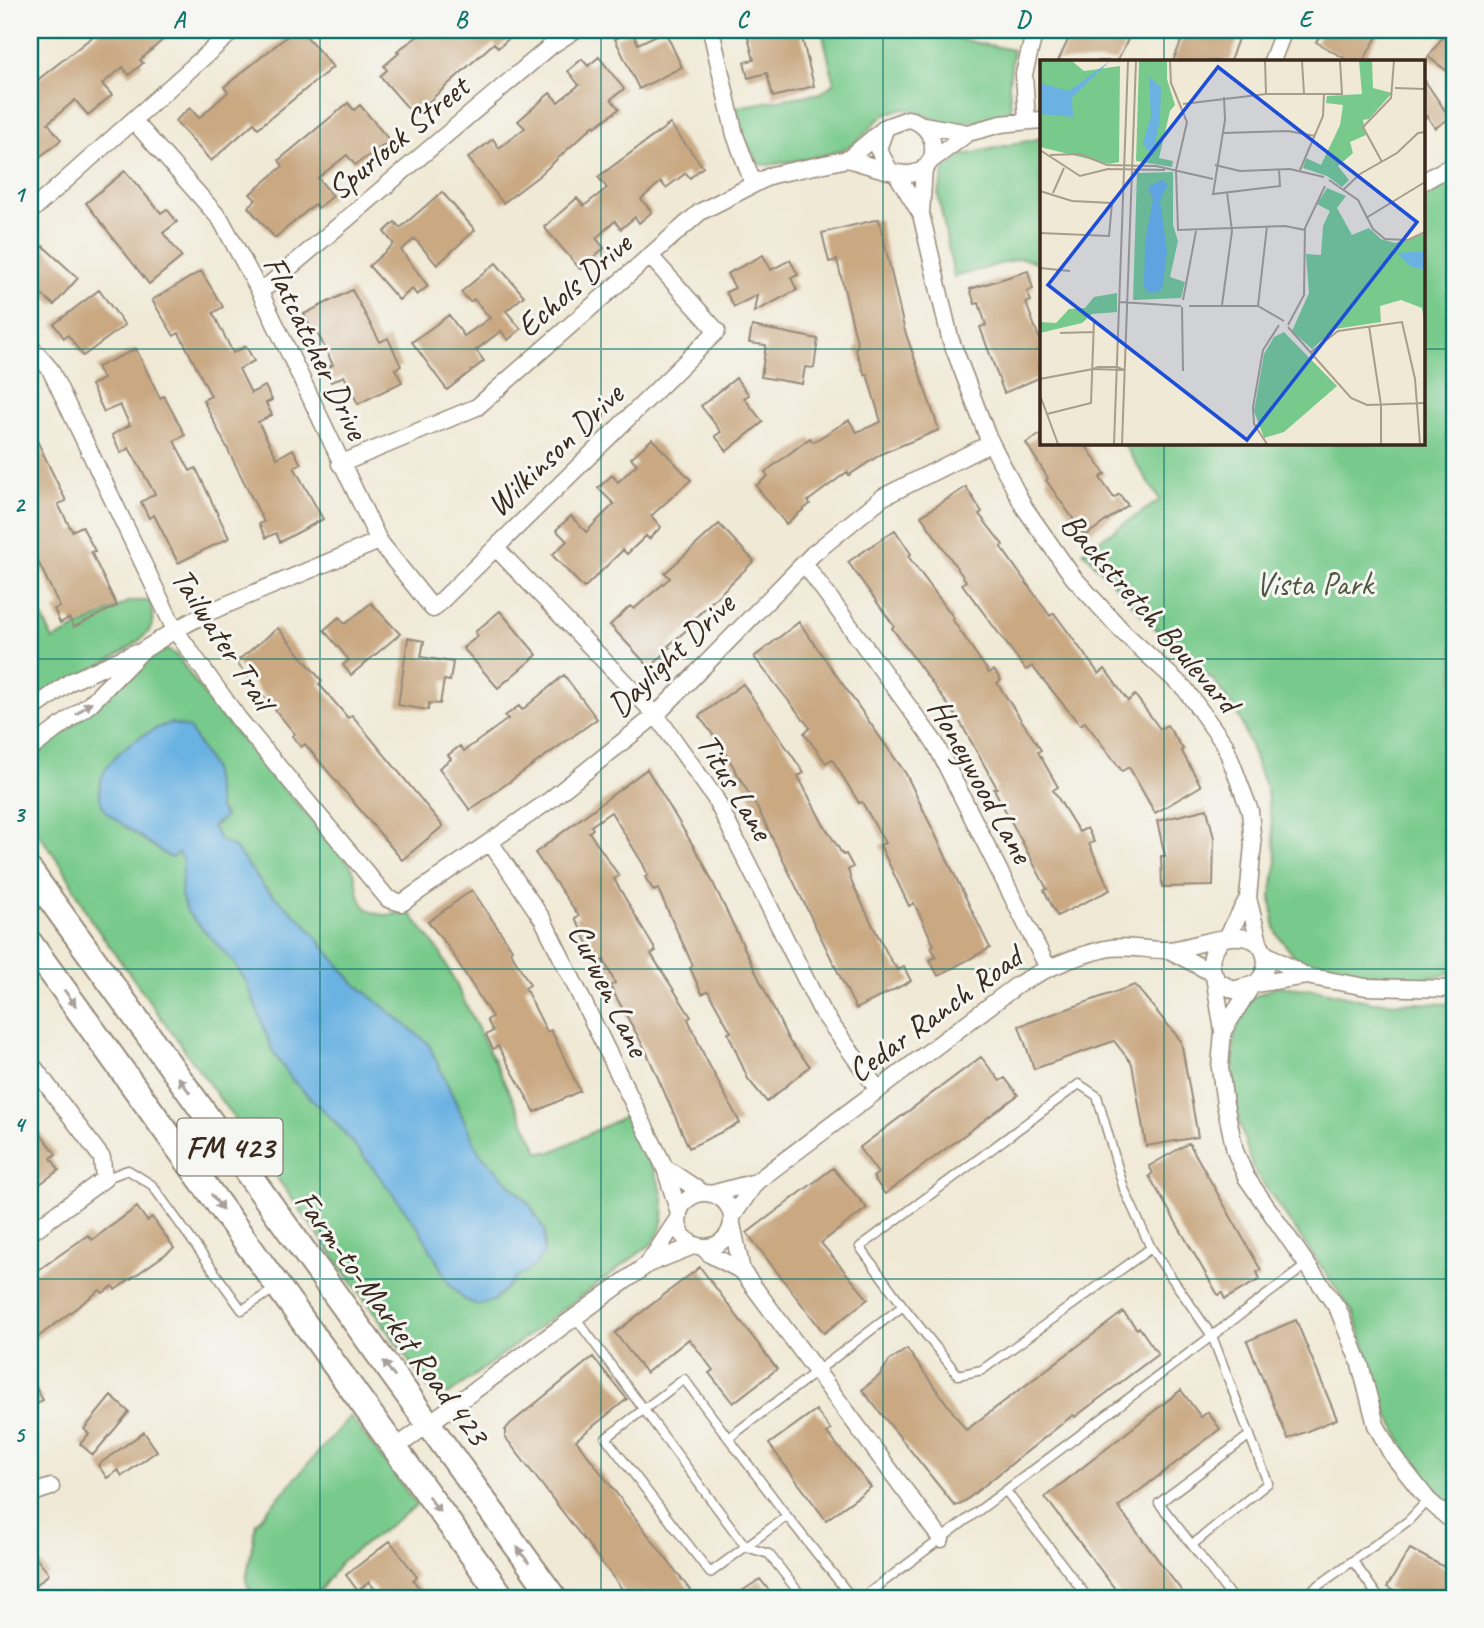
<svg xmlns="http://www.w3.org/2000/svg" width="1484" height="1628" viewBox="0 0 1484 1628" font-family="Caveat,sans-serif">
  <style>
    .green { fill: #78ca8c; stroke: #5a7a55; stroke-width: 2 }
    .water { fill: #6bb2e2; stroke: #536e80; stroke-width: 2 }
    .building { fill: #c9a882 }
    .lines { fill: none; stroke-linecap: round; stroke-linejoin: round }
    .service-casing { stroke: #968a7a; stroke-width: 11 }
    .minor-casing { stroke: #968a7a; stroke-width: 19 }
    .primary-casing { stroke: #968a7a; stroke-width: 28 }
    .service { stroke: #fff; stroke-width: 8 }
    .minor { stroke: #fff; stroke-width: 16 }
    .primary { stroke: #fff; stroke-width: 24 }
    .oneway { fill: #a79f9a }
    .grid { fill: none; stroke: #0f766e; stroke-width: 2; stroke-opacity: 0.55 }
    .labels { text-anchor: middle; stroke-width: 6; stroke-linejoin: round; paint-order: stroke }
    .shield { fill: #f6f6f2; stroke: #73675e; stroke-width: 2 }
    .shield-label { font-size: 32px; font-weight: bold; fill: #3b2a1e }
    .street-label { font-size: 33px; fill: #3b2a1e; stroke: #f6f6f2 }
    .park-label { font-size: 33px; fill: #4d5a3f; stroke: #f6f6f2 }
    .inset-road { fill: none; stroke: #a89d8c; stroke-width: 2 }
    .view { fill: #1d4ed8; fill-opacity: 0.15; stroke: #1d4ed8; stroke-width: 3.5 }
    .inset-edge { fill: none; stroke: #3b2a1e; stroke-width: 3.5 }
    .neatline { fill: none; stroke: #0f766e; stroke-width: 2.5 }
    .grid-label { font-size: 23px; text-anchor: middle; font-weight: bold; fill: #0f766e }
  </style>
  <rect width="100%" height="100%" fill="#f6f6f2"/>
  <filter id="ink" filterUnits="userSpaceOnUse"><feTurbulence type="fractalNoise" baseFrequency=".0143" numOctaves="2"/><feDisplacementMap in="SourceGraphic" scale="14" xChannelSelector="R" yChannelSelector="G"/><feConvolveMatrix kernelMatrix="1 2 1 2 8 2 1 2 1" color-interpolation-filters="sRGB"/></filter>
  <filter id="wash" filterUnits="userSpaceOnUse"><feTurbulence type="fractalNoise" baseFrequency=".00686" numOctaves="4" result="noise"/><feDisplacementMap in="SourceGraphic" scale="28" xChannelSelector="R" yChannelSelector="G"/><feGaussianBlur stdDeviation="1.57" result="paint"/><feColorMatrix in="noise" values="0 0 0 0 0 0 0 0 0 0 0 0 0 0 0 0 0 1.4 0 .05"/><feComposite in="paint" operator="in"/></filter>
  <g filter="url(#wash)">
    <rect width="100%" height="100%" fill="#f0e9d5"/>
    <!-- green -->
    <path class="green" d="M822,30H914L1013,50L1009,84L1011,109C994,119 963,126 943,122C927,119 916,106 898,110C876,114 869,134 852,145C830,158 794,160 769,165L758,164L744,137L736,107L821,93L834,83Z
      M1041,138V277L1037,262L1021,258L954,277L938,194L945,169L964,155Z
      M1454,179V970C1425,990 1334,968 1298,961L1277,934L1274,923L1271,897L1277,860L1267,792L1240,719L1215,682L1152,625L1083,551L1160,500L1123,443H1423V195Z
      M30,590L53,640L130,601H150C152,612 156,623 148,632C128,655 59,687 30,703Z
      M169,650L177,656L210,703L351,866C358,877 356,887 360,898C368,919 392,917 408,910L441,954L539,1152H552L625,1116C645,1155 681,1199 654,1242L448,1395L433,1394L90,919L64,869L30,822V757C46,745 64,734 79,720C101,700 138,652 169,650Z
      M1276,986L1319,990L1372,1002L1454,1004V1508L1416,1469L1385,1409L1354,1314L1253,1169L1236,1112L1233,1051L1236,1024L1252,998Z
      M350,1416L417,1505L343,1560L314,1598H253L246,1581L256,1523Z"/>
    <!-- water -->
    <path class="water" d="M170,723L189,728L212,767L219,808L225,817L212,827L220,840L235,848L265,888L305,923L352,981L428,1043L479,1152L530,1205L545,1231L544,1253L535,1266L517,1277L495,1300L478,1305L465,1300L449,1284L420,1230L369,1163L336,1123L293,1081L274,1054L247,983L235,964L187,912L181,895L183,860L178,853L171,858C163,853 108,815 105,811C82,769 137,734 170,723Z"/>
    <g id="blocks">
      <!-- building -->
      <path class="building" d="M101,30H174L140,60L143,63L129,75L123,67L102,84L112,95L88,115L75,100L48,123L61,140L30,165V86Z
        M295,30H301L333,67L258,128L254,123L211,161L175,121L190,108L199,118L228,92L224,87Z
        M427,30H510L512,36L498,48L494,43L414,115L380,76L387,70L384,66L399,53L397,51Z
        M746,30H800L814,86L773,97L767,73L748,78L744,62L754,60Z
        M1073,30H1133L1117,61H1058Z
        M1186,30H1241L1230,61H1173Z
        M1323,30H1381L1363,61H1349L1316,42Z
        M1448,30H1454V76L1428,57Z
        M632,31L638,44L665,31L682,67L639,89L615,39Z
        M599,57L624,89L611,99L619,109L595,127L594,125L540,175L503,203L468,158L493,139L499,148L525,128L518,121L550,93L558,102L579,85L568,71L582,59L588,66Z
        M1423,78L1450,118L1435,128L1427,116L1423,119Z
        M348,103L354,110L360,105L390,141L355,165L347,155L318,178L333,196L318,208L315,204L275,238L248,207L256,200L250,194L283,166L279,160Z
        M670,124L703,167L690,178L686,173L666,188L661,182L641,199L652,212L639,223L635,217L621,229L615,221L596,238L604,248L580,269L544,227L577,198L584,206L607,188L598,177Z
        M125,171L161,213L167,209L177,222L163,233L182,257L149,284L86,203Z
        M442,192L475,230L437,265L415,239L401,250L428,286L417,295L412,289L399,300L369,266L394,244L384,232L395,222L400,228Z
        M879,219L904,328L939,430L883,453L849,475L847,472L808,501L810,504L786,524L756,486L768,476L765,472L810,438L813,442L849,420L857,432L881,422L867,374L865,375L855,348L858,346L837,260L829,262L822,233Z
        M43,246L78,278L54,305L30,284V261Z
        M763,255L771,270L790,260L798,275L791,278L797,290L754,312L757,295L734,307L726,292L735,288L727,274Z
        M496,263L524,296L506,311L521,329L508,340L501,331L476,350L484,361L447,390L412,342L449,315L464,336L490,318L474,299L470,302L461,292Z
        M201,271L223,307L213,313L233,353L246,346L254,361L239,369L251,393L265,386L272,400L266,403L272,415L258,422L277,458L293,449L301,464L294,467L323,519L280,542L276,533L266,538L259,524L264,522L203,400L211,396L179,333L174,336L152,300Z
        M1028,271L1033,289L1027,291L1031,301L1026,303L1041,343V377L1004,393L980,327L986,325L979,303L975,304L970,289Z
        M99,290L125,325L83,356L68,335L64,338L54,324Z
        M352,290L380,342L388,338L401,366L395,369L402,382L358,404L344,376L331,382L324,369L333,365L315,328L311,329L304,314Z
        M752,326L818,339L814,368L805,367L802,384L761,377L766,345L749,343Z
        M136,349L160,398L164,396L185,435L174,441L190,471L196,468L229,538L178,563L154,515L149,518L141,502L155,494L129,448L121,453L112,435L130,425L120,405L104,412L91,385L103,379L97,367Z
        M736,378L749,395L744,398L763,422L727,451L715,436L721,432L701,406Z
        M30,426L66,501L58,504L72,531L82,526L95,551L91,552L117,606L74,627L69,618L60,623L54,609L60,607L30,545Z
        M1041,434V443H1084L1105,474L1100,478L1114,498L1119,494L1128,505L1085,536L1046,480L1048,478L1026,443Z
        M652,439L691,480L651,516L661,527L649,539L646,536L627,554L623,550L584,588L552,555L567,541L556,530L571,516L586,532L614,504L598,488L612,475L618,482L637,464L631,458Z
        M966,487L982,512L979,514L1003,545L1001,547L1050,616L1054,613L1099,674L1105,669L1128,701L1135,695L1160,729L1167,725L1183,749L1181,750L1201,786L1155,813L1129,767L1122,771L1085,722L1080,725L1032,666L1026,670L962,584L966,581L921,516Z
        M719,524L754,561L696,617L698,620L668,646L670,648L650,668L610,625L630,606L634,609L670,578L665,573Z
        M895,530L911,554L908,556L954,618L952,619L989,673L994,670L1001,680L997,683L1041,750L1038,752L1058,787L1053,790L1079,832L1087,828L1094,842L1089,844L1110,890L1057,916L1044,890L1047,889L994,789L997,788L959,720L892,628L894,626L848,562Z
        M371,603L400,634L351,675L343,665L349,660L324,630L339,617L345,624Z
        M500,611L537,655L498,688L463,648L478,636L475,632Z
        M799,622L906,774L990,948L938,976L930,960L936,957L931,947L934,945L914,903L909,906L880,845L885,843L862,802L859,803L832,759L826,763L804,733L810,728L754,657Z
        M278,628L322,681L319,684L348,718L352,715L443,826L402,860L305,744L301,747L292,736L295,734L236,662Z
        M408,638L424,641L421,657L453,662L450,681L444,680L440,704L429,703L428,710L398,705Z
        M564,675L597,719L470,810L439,768L451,759L448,755L460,746L464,751L508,719L505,716L519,706L522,710Z
        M743,684L804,773L798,776L822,822L843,855L846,854L853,867L848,870L852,883L873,926L890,959L898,970L904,967L911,981L856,1009L760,813L722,747L699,716Z
        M647,769L703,862L789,1041L810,1066L767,1102L748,1079L728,1033L731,1032L708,991L702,994L690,968L693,966L658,889L654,891L645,877L648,876L643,864L611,812L591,826L593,829L589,832L619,876L614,879L656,951L651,954L691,1017L688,1019L704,1055L740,1123L689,1148L646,1051L610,986L615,983L604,960L598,963L575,918L579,916L535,853Z
        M1207,809L1214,838L1213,886L1162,887L1161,856H1165L1157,821Z
        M472,890L512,949L510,951L530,985L525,988L547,1032L551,1030L580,1091L535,1112L498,1046L493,1049L486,1035L493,1031L487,1020L492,1017L447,945L428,922Z
        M1135,985L1181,1041L1198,1137L1146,1146L1132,1064L1114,1041L1034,1069L1019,1026Z
        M981,1057L1000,1081L1005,1078L1018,1095L885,1194L873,1177L878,1173L859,1148Z
        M30,1119L56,1154L51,1158L59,1170L30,1191Z
        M1189,1143L1261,1270L1257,1272L1260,1279L1225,1299L1222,1293L1218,1295L1149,1176L1153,1173L1149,1166Z
        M833,1168L867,1208L821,1243L868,1299L824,1333L747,1233Z
        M137,1207L147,1221L152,1217L174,1248L115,1290L113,1286L103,1293L100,1290L30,1343V1276L88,1235L92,1240Z
        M700,1267L777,1369L733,1403L709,1373L713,1370L689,1339L646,1373L615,1333Z
        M1123,1312L1137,1329L1139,1327L1158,1354L1075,1417L1073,1415L961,1504L955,1506L862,1390L880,1375L890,1360L907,1349L966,1430Z
        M1296,1320L1337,1419L1288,1439L1247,1341Z
        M593,1357L627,1399L576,1440L696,1598H629L505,1437V1430L510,1424Z
        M30,1378L43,1400L30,1409Z
        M1181,1390L1201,1417L1208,1412L1220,1429L1118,1507L1187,1598H1122L1045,1497Z
        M111,1396L129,1412L93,1455L80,1444L89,1434L84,1429Z
        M816,1410L831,1430L827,1433L871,1487L826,1520L769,1444Z
        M144,1432L157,1451L122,1476L118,1470L107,1478L98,1465Z
        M390,1541L417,1577L413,1580L427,1598H382L369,1582L358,1591L346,1575Z
        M1410,1549L1454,1572V1598H1392L1395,1592L1387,1587Z
        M30,1550L49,1574L30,1590Z
        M760,1579L775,1598H746L742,1591Z"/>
    </g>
  </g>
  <g filter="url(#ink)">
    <use href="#blocks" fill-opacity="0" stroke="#968a7a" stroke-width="2"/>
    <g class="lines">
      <defs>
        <path id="service" d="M104,1179L128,1170L152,1185L242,1310L276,1288
          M903,1306L958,1375L982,1370L1151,1248
          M575,1317L746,1547L769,1554L803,1598
          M684,1379L787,1516L710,1573L606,1438Z
          M730,1437L903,1306L860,1247L1079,1084L1097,1096L1124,1189L1151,1248L1212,1336L1268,1483L1192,1545L1232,1598
          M1006,1491L1088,1598
          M787,1516L852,1598
          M1192,1545L1159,1503L1250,1435
          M1353,1561L1379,1598
          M862,1598L1308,1264
          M1301,1598L1408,1521L1428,1500"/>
        <path id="minor" d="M711,30L735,135L753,183
          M1272,61L1284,30
          M133,120L221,220L259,290L379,541L433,609L717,331L650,256
          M1027,121L1024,74L1035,30
          M923,125L968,133
          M848,159C861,163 897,175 908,174C943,172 940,125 908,119L886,127L878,149L889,169
          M929,162L968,133L1001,124L1041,120
          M896,173L921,214L950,338L987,435L1024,507L1073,577L1124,633L1185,689L1225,745L1250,811L1253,845L1248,898L1227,937
          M1423,182L1454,164
          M30,212L234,30
          M921,214L924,168
          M259,290L269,285L552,45L575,30
          M30,346L50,369L175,630L238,718L388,899L402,903L550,800L656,715L813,554L883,497L991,443
          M340,464L477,407L700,212L772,175L848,159L886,127
          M496,548L656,715L715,798L821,1010L878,1090
          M804,563L935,743L1047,966
          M30,711L70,682L134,653
          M30,749L90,704L142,651L175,630L209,612L379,541
          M490,842L543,920L665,1168L679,1213
          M1248,898L1260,946
          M1169,950L1212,973
          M1264,953L1306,976
          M1214,976L1223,1031L1220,1068L1225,1104L1235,1151L1246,1177L1338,1309L1360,1364L1376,1425L1391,1453L1428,1500L1454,1523
          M1255,984L1306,976L1366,987L1454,989
          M1223,1031L1251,987
          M30,1062L102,1158L104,1179L30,1233
          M665,1168L703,1193
          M678 1220a27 27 0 1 1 54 0a27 27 0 1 1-54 0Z
          M711,1194L756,1182L1016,986C1045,968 1072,957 1105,949C1125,944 1149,951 1169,950C1196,948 1256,918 1265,956C1268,967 1263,977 1255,984L1233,990L1218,981C1208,967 1209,953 1221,941
          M732,1217L756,1182
          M732,1224L742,1271L941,1539
          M702,1247L711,1255L742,1271
          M648,1264L679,1217
          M394,1449L648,1264L696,1245
          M30,1494L51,1487"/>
        <path id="primary" d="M30,871L554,1598
          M30,943L503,1598"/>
      </defs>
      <!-- service casing -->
      <use href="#service" class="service-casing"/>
      <!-- minor casing -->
      <use href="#minor" class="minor-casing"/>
      <!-- primary casing -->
      <use href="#primary" class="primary-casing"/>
      <!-- service -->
      <use href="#service" class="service"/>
      <!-- minor -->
      <use href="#minor" class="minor"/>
      <!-- primary -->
      <use href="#primary" class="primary"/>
    </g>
    <!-- one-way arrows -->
    <defs><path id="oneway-solid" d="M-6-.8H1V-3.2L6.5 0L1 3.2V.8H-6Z" transform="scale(1.75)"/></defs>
    <g class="oneway">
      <use href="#oneway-solid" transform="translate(84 708) rotate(-39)"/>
      <use href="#oneway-solid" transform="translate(70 998) rotate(54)"/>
      <use href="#oneway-solid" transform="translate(184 1085) rotate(-126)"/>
      <use href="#oneway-solid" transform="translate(217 1202) rotate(54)"/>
      <use href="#oneway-solid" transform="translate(389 1369) rotate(-125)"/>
      <use href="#oneway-solid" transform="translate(434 1504) rotate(54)"/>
      <use href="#oneway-solid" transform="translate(523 1555) rotate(-126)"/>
    </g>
  </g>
  <!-- grid -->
  <path class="grid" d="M320,30V1598M601,30V1598M883,30V1598M1164,30V61M30,349H1041M1423,349H1454M1164,443V1598M30,659H1454M30,969H1454M30,1279H1454"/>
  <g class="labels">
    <!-- shield labels -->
    <rect class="shield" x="177.5" y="1118.5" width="105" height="57" rx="5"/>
    <g class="shield-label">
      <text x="230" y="1158">FM 423</text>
    </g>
    <!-- street labels -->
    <g class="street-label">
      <text transform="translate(397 137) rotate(-40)" y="12">Spurlock Street</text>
      <text transform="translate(573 284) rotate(-41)" y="12">Echols Drive</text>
      <text transform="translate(317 347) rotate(64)" y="12">Flatcatcher Drive</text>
      <text transform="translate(554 449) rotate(-44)" y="12">Wilkinson Drive</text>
      <text transform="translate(1151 612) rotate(49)" y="12">Backstretch Boulevard</text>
      <text transform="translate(224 638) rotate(57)" y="12">Tailwater Trail</text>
      <text transform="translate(670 654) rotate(-44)" y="12">Daylight Drive</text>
      <text transform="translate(982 780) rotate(61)" y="12">Honeywood Lane</text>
      <text transform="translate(736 786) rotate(59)" y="12">Titus Lane</text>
      <text transform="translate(610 989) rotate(64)" y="12">Curwen Lane</text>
      <text transform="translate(934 1013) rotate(-36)" y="12">Cedar Ranch Road</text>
      <text transform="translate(393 1317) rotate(54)" y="12">Farm-to-Market Road 423</text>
    </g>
    <!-- park labels -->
    <g class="park-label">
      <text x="1314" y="595">Vista Park</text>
    </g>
  </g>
  <!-- overview -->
  <g transform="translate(1040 60)">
    <rect width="385" height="385" fill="#f0e9d5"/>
    <path d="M0,1H32L44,11L80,6L79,102L69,104L0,87ZM99,1H127V19L135,45L130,51L119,98L133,101L132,107L96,101ZM319,1H332L333,28L352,33L329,59L323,60L326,75L310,82L313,93L298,106L309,120L302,127L287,116L263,108L266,98L281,105L300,65L303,45L286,43L287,36L322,34ZM133,112V165L138,181L130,217L145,222L141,238L93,240L97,113ZM287,128L306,136L297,148L312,175L329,168L341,179L355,183L385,174V267L382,248L361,240L340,246L341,262L295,269L272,289L252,271L269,233L266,194L281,195L283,166L290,151L277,144ZM77,233V252L52,254L42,263L0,273V262L16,263L29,249L45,248L54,237ZM244,272L297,326L244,372L224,378L214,351L224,294L234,277Z" fill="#78ca8c"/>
    <path d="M70,1L32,38L33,57L0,54V23L29,31ZM109,17L121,27L120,60L114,88L109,92L103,83L111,56ZM122,120L128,124L120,141L127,191L123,224L120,232L109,233L104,226L105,182L113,140L108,127ZM385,191V210L370,206L357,193Z" fill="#6bb2e2"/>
    <path class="inset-road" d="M130,1L131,23L147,62L136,110L138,170L245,166L265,170M225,1L226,34M262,1L264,34M355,28L385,29M184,37L185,60L173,134L240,126L239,109M143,44L226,34H302L300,1M183,73L248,71L275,76M0,90L40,116L68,109L125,110M10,95L40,94L67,105L116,106L173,119M342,102L323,67L351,38L354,1M175,105L200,111L250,109L284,117M260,110L283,56L284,34M289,120L318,140L333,169L345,179L368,180L385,172M303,130L320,114L357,93L378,73L385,72M0,131L32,141L72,143L69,176L0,173M13,133L24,108M326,158L385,122M0,208L30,211M143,240L156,171M80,242L141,246M182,245L192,171L187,132M149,246H218L244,261M218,246L227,166M142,247L143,311M248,265L264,235L265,168L285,126M329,266L341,345V384M248,267L311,338L327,345L385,343M20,273L53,272M271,292L298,271L362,262L375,319L380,384M77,307L84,310L53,309L58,307ZM0,319L53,309M0,335L18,384M7,354L51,343L54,260M74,384L88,1M82,384L96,1M227,384L214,364L213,347L223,290L239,265"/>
    <path class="view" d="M178,7L377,162L207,380L8,225Z"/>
    <rect width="385" height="385" class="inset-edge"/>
  </g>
  <!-- margin -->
  <rect width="1484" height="1628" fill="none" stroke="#f6f6f2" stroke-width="77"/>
  <rect x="38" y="38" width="1408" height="1552" class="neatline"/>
  <g class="grid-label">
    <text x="179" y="27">A</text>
    <text x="461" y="27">B</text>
    <text x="742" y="27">C</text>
    <text x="1023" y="27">D</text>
    <text x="1305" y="27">E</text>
    <text x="19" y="202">1</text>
    <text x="19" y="512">2</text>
    <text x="19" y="822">3</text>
    <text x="19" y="1132">4</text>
    <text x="19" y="1442">5</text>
  </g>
</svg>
